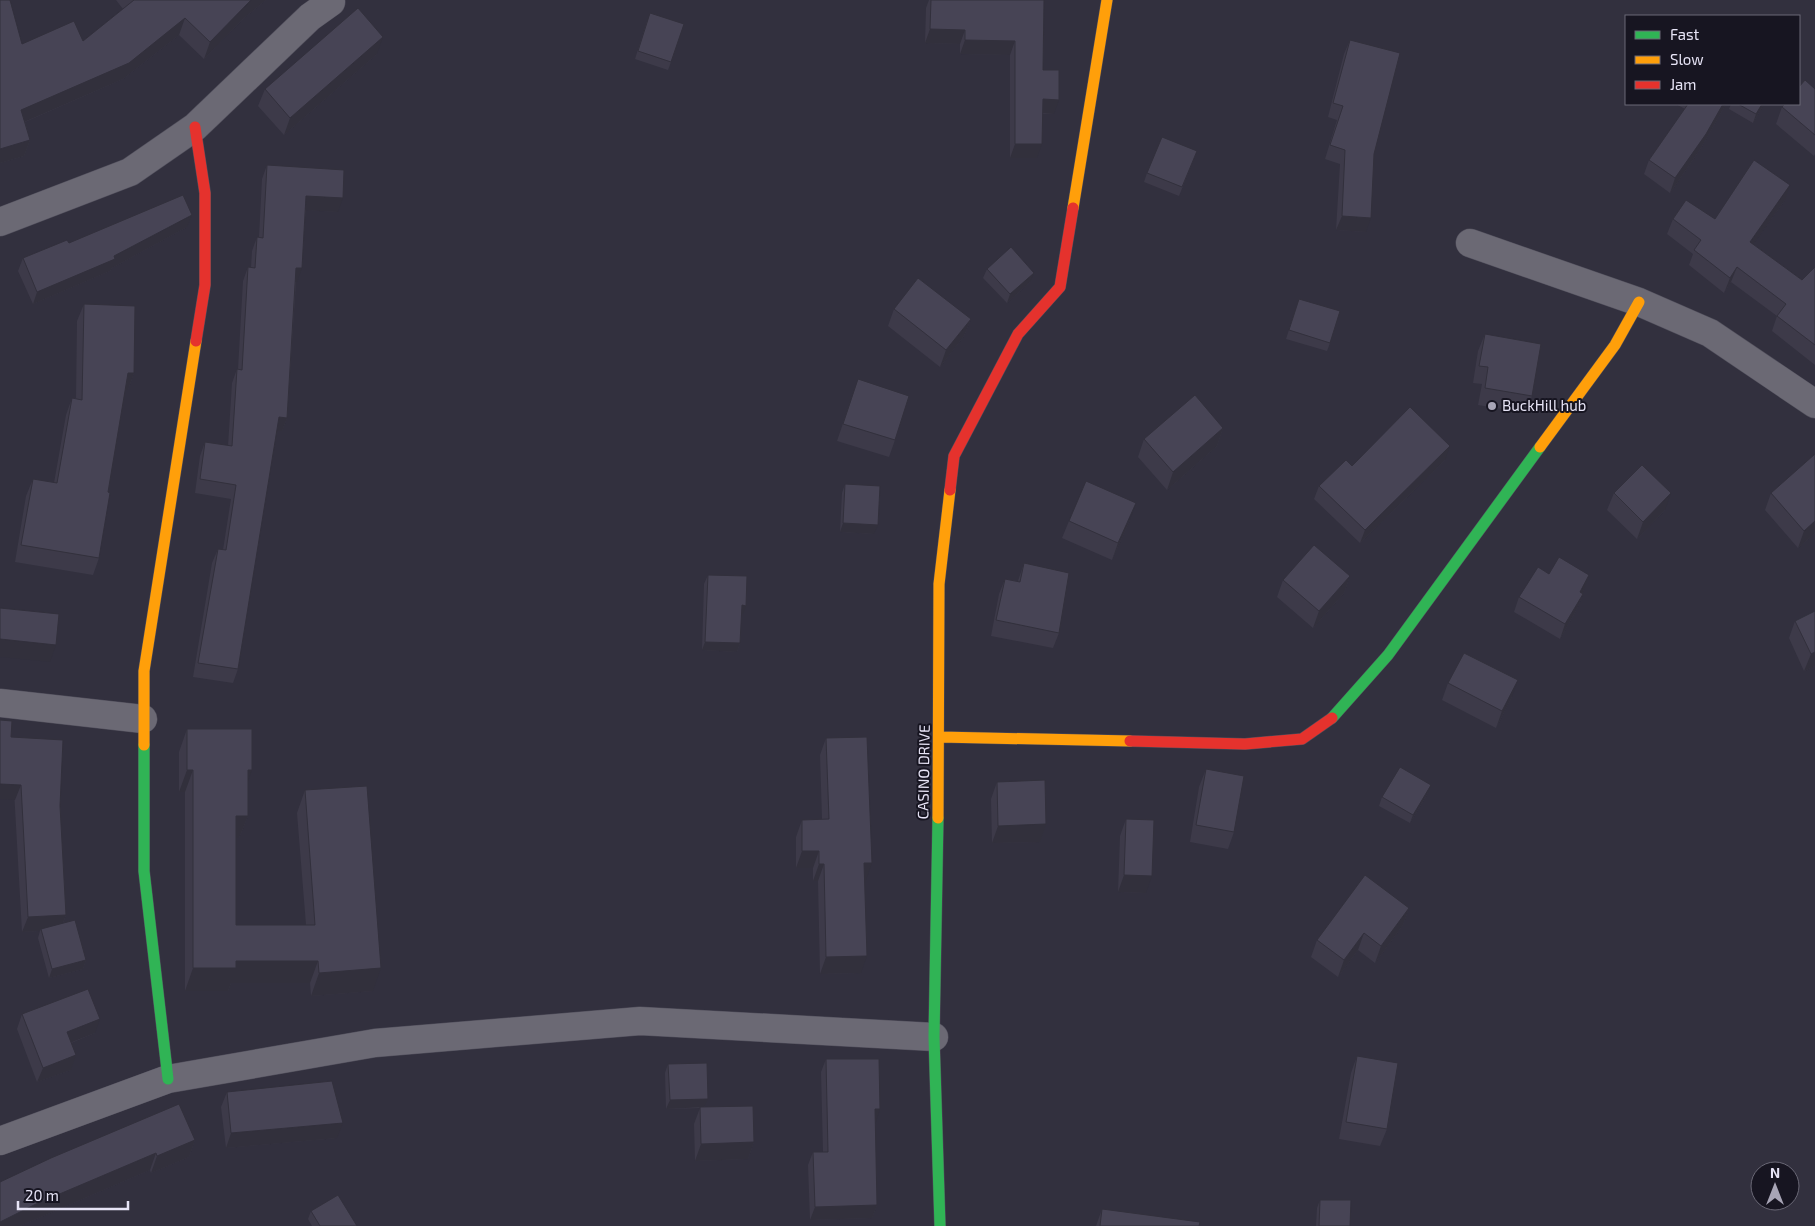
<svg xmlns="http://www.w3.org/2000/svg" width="1815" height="1226" viewBox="0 0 1815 1226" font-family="'Exo 2',sans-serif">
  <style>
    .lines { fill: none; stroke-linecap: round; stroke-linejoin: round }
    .street-casing { stroke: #504e5b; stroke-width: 29 }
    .fast-casing { stroke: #504e5b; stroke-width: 12 }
    .slow-casing { stroke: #504e5b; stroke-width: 12 }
    .jam-casing { stroke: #504e5b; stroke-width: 12 }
    .street { stroke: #6b6974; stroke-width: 28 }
    .fast { stroke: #30b455; stroke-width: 11 }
    .slow { stroke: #ff9f0a; stroke-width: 11 }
    .jam { stroke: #e5322d; stroke-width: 11 }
    .wall { fill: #3d3a49 }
    .shaded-wall { fill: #32303c }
    .building { fill: #474455; stroke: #32303c }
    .poi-dot { fill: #a8a5b6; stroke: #171521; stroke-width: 2 }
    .labels { text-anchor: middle; stroke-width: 4; stroke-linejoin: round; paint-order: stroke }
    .poi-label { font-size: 15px; fill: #e7e4f6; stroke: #171521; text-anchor: start }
    .street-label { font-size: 15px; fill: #e7e4f6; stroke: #171521 }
  </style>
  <rect width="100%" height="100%" fill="#32303e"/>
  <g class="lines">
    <defs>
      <path id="street" d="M0,222L130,172L195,127L310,17L331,2
        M1470,243L1639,302L1710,333L1815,404
        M0,703L143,719
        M0,1141L168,1079L375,1043L640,1021L934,1037"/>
      <path id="fast" d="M1332,718L1388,655L1540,447
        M144,745V871L168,1079
        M938,818L934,1037L940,1226"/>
      <path id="slow" d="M1073,208L1107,0
        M1540,447L1615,345L1639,302
        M940,737L1130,741
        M144,745V671L196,341
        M938,818L939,584L950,490"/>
      <path id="jam" d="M195,127L205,193V285L196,341
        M950,490L954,456L1018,334L1060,287L1073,208
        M1130,741L1245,744L1302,739L1332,718"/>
    </defs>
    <!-- street casing -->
    <use href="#street" class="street-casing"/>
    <!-- fast casing -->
    <use href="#fast" class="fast-casing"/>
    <!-- slow casing -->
    <use href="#slow" class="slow-casing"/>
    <!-- jam casing -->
    <use href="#jam" class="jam-casing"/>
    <!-- street -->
    <use href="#street" class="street"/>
    <!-- fast -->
    <use href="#fast" class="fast"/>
    <!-- slow -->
    <use href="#slow" class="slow"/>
    <!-- jam -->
    <use href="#jam" class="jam"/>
  </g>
  <!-- wall -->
  <path class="wall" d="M0,0L22,44L83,41L123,9L116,0H266L244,18L204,59L179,35L123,79L25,122L30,140L24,156L0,163Z
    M929,0H1044L1043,70L1054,114H1042L1037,158H1010V55L960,54V44L925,43L926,8Z
    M647,21L671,62L668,70L635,59Z
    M1350,40L1374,154L1366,232L1336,230L1340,164L1325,159L1337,120L1328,117L1344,54Z
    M377,54L284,135L258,106L265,89Z
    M1815,89V154L1814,156L1776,124L1782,107Z
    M1676,104H1726L1701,148L1670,193L1644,174L1649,160L1685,109Z
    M1731,104H1764L1753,123L1729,109Z
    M1197,151L1179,196L1144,182L1147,173Z
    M267,165L338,212L306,210L297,282H296L287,418L282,431H276L238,669L233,683L193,677L212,563L218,549L223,550L231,499L195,493L200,456L205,442L228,446L232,383L237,369H238L243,281L248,267H251L252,251L257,237H259L262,179Z
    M1785,200L1753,244L1802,280L1815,267V365L1772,331L1777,316L1731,282L1724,293L1689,265L1693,254L1667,234L1673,219H1715Z
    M187,227L112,268L110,271L33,304L18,271L23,258L69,243Z
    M987,269L1030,282L1007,303L983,278Z
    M1299,299L1330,343L1327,351L1286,339Z
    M84,304L134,373L128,390H125L108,492L99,558L93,575L15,562L26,496L33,479L54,483L66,415L72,398H76L77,321Z
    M894,309L971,319L964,336L940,367L888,326Z
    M1485,334L1532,396L1526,413L1478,405L1482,384L1473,383L1478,351Z
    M858,379L895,440L889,457L837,441Z
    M1223,428L1217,446L1167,490L1138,457L1144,439Z
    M1445,460L1360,543L1314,499L1319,486L1352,466Z
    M845,484L874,534L840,532L842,493Z
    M1614,493L1665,510L1637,539L1607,510Z
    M1771,493L1815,533L1798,548L1765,510Z
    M1130,520L1112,560L1062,538L1069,521Z
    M1024,563L1059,633L1053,648L991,636L999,594L1005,579L1018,581Z
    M1549,574L1584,590L1582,593L1583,594L1577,609L1560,639L1514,612L1519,597Z
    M708,575L743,614H741L740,643L737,652L702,650L704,584Z
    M1350,576L1344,593L1313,628L1277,597L1283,580Z
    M1815,611V666L1804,671L1789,638L1795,621Z
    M1448,683L1512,697L1496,728L1442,700Z
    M187,729L248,781V816L239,838H236V925H306L297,813L305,790L373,991L311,996L310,983H231L228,991H185V792H179V752Z
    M11,737L60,806L66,915L63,923L86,960L83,969L49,978L38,938L40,931L22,932Z
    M826,738L866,880H865L861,973L820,974L818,881H813V868H796V837L802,820L822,819L820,755Z
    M1206,769L1234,832L1228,849L1190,842L1199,787Z
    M997,782L1040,842L992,843L991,799Z
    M1428,793L1410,823L1379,806L1382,797Z
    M1126,819L1146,893L1118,892L1120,836Z
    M1409,908L1403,925L1375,963L1358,950L1338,977L1311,957L1317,940Z
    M22,1014L95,1033L71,1043V1070L37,1082L17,1029Z
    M1357,1056L1387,1129L1380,1146L1339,1139L1351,1073Z
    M826,1059L876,1122H875L877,1205L872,1218L810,1220L808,1165L813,1152H823L821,1072Z
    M668,1064L705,1107L754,1142L748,1159L695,1161L694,1124L700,1108L666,1109L665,1073Z
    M227,1092L337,1138L226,1148L221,1107Z
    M195,1140L189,1157L151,1173L150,1170L20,1226H0V1182Z
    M1320,1200L1350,1226H1316L1317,1208Z
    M1102,1209L1199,1226H1096Z
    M311,1211L357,1226H312L308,1219Z"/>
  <!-- shaded-wall -->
  <path class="shaded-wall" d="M251,0H266L244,18L204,59L210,42Z
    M185,18L179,35L123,79L15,126L21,110Z
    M930,29L965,30L960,44L925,43Z
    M383,37L377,54L284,135L290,118Z
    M965,40L1015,41L1010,55L960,54Z
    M1043,99L1059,100L1054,114L1038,113Z
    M1723,104H1726L1701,148L1670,193L1675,178Z
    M1762,104H1764L1753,123L1756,114Z
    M30,140L24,156L0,163V149Z
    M1015,144H1042L1037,158H1010Z
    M1790,185L1785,200L1744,257L1750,242Z
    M306,196L343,198L338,212L301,210Z
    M192,215L187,227L112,268L110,271L33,304L37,292L114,256Z
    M1342,216L1371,218L1366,232L1336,230Z
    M1737,267L1731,282L1724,293L1730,278Z
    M296,268H302L297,282H291Z
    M1034,273L1030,282L1007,303L1010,294Z
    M971,319L964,336L940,367L946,350Z
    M128,373H134L128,390H121Z
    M279,417L287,418L282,431H273Z
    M1223,428L1217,446L1167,490L1173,472Z
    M1450,446L1445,460L1360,543L1365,530Z
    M1671,493L1665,510L1637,539L1643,522Z
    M1136,503L1130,520L1112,560L1118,543Z
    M1815,521V533L1798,548L1804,531Z
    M843,523L878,525L874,534L840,532Z
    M1589,575L1584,590L1574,607L1580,592Z
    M1350,576L1344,593L1313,628L1319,611Z
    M1583,594L1577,609L1560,639L1565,624Z
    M742,605L746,606L743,614H739Z
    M0,639L56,645L50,662L0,657Z
    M705,642L740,643L737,652L702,650Z
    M1815,652V666L1804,671L1811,654Z
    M1518,680L1512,697L1496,728L1502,711Z
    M187,770H193L185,792H179Z
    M248,770H252L244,792Z
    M0,784L21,785L15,800L0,799Z
    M1431,785L1428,793L1410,823L1413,815Z
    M236,816H248L239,838H228Z
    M1046,824L1040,842L992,843L998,826Z
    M802,851H819L813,868H796Z
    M864,863H872L866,880H858Z
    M819,864H824L818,881H813Z
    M1124,875L1152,876L1146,893L1118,892Z
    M1409,908L1403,925L1375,963L1381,946Z
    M66,915L60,930L41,929L40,931L22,932L28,917Z
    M1364,933L1358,950L1338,977L1344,960Z
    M867,956L861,973L820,974L826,957Z
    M86,960L83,969L49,978L52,969Z
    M236,961H318L310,983H231L228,991H185L193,968Z
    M381,968L373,991L311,996L319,973Z
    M100,1019L95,1033L62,1046L67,1032Z
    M76,1055L71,1070L37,1082L43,1068Z
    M708,1099L704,1107L666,1109L670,1100Z
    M875,1109H880L876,1122H870Z
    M343,1123L337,1138L226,1148L231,1133Z
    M195,1140L189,1157L151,1173L157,1156Z
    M754,1142L748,1159L695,1161L701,1144Z
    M156,1153L150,1170L20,1226H0V1222L36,1204Z
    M877,1205L872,1218L810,1220L815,1207Z"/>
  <!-- building -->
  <path class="building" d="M0,0H10L22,44L74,21L83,41L134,0H251L210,42L185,18L129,63L21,110L30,140L0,149Z
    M931,0H1044L1043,70H1059V100L1043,99L1042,144H1015V41L965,40V30L930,29Z
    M358,8L383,37L290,118L265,89Z
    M650,13L684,24L671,62L638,51Z
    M1350,40L1400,53L1374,154L1371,218L1342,216L1345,150L1330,145L1343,106L1333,103Z
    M1805,80L1815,89V135L1782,107L1785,104H1799V87Z
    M1688,104H1723L1706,134L1675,178L1649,160Z
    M1738,104H1762L1756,114Z
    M1162,137L1197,151L1182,187L1147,173Z
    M1754,160L1790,185L1750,242L1802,280L1815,267V345L1777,316L1786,304L1737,267L1730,278L1694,250L1701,240L1673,219L1686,200L1715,219Z
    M267,165L344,170L343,198L306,196L302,268H296L287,418L279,417L238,669L198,663L218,549L226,550L236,485L200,479L205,442L232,446L237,369L242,370L248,267L255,268L257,237L263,238Z
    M183,195L192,215L114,256L115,259L37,292L23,258L67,240L69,243Z
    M1011,247L1034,273L1010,294L987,269Z
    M918,278L971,319L946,350L894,309Z
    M1299,299L1340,311L1330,343L1289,330Z
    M84,304L135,306L134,373H128L108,492L110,493L99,558L21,545L33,479L57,483L72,398L82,400Z
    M1485,334L1541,344L1532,396L1485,388L1488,367L1479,366Z
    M858,379L909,396L895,440L843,424Z
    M1195,395L1223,428L1173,472L1144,439Z
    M1410,407L1450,446L1365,530L1319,486L1346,460L1352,466Z
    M1815,454V521L1804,531L1771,493Z
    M1642,465L1671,493L1643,522L1614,493Z
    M1086,481L1136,503L1118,543L1069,521Z
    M845,484L880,486L878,525L843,523Z
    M1314,545L1350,576L1319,611L1283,580Z
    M1559,557L1589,575L1580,592L1583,594L1565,624L1519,597L1538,567L1549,574Z
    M1024,563L1069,573L1059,633L996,620L1005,579L1020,582Z
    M708,575L747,576L746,606L742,605L740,643L705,642Z
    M0,608L59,614L56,645L0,639Z
    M1815,611V652L1811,654L1795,621Z
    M1464,653L1518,680L1502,711L1448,683Z
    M0,720L12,721L11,737L63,740L60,806L66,915L28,917L21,785L0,784Z
    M187,729H252V770H248V816H236V925H315L305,790L367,786L381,968L319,973L318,961H236V968H193V770H187Z
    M867,737L872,863H864L867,956L826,957L824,864H819V851H802V820L829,819L826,738Z
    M1400,767L1431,785L1413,815L1382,797Z
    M1206,769L1244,776L1234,832L1196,825Z
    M1045,780L1046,824L998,826L997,782Z
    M1126,819L1154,820L1152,876L1124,875Z
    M1365,875L1409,908L1381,946L1364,933L1344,960L1317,940Z
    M75,920L86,960L52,969L41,929Z
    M88,989L100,1019L67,1032L76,1055L43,1068L22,1014Z
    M1357,1056L1398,1063L1387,1129L1346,1122Z
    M826,1059H879L880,1109H875L877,1205L815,1207L813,1152H828Z
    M707,1063L708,1099L670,1100L668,1064Z
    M332,1081L343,1123L231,1133L227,1092Z
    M179,1104L195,1140L157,1156L156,1153L36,1204L0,1222V1182L51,1158Z
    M753,1106L754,1142L701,1144L700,1107Z
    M338,1195L357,1226H320L311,1211Z
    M1320,1200H1351L1350,1226H1319Z
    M1102,1209L1200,1222L1199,1226H1100Z"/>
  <!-- markers -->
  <circle class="poi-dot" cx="1492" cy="406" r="5"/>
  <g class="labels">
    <!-- poi labels -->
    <g class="poi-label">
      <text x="1502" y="411">BuckHill hub</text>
    </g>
    <!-- street labels -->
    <g class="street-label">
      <text transform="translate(924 772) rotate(-89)" y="5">CASINO DRIVE</text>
    </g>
  </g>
  <!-- legend -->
  <rect x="1625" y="15" width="175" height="90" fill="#171521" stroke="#6a6876"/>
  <rect x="1635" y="31" width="25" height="8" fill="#30b455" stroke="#6a6876"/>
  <text x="1670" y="40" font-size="15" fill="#e7e4f6">Fast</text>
  <rect x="1635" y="56" width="25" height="8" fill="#ff9f0a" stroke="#6a6876"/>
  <text x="1670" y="65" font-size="15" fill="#e7e4f6">Slow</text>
  <rect x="1635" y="81" width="25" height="8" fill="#e5322d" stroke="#6a6876"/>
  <text x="1670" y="90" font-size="15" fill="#e7e4f6">Jam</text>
  <!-- north arrow -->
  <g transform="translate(1775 1186)"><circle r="24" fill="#171521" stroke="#6a6876"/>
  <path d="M0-4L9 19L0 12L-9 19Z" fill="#a8a5b6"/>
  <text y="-8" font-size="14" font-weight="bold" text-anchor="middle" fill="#e7e4f6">N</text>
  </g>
  <!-- scale -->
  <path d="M18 1201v8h110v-8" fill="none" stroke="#e7e4f6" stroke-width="2.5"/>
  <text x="25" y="1201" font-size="15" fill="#e7e4f6" stroke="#171521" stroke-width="4" paint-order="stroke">20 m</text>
</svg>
